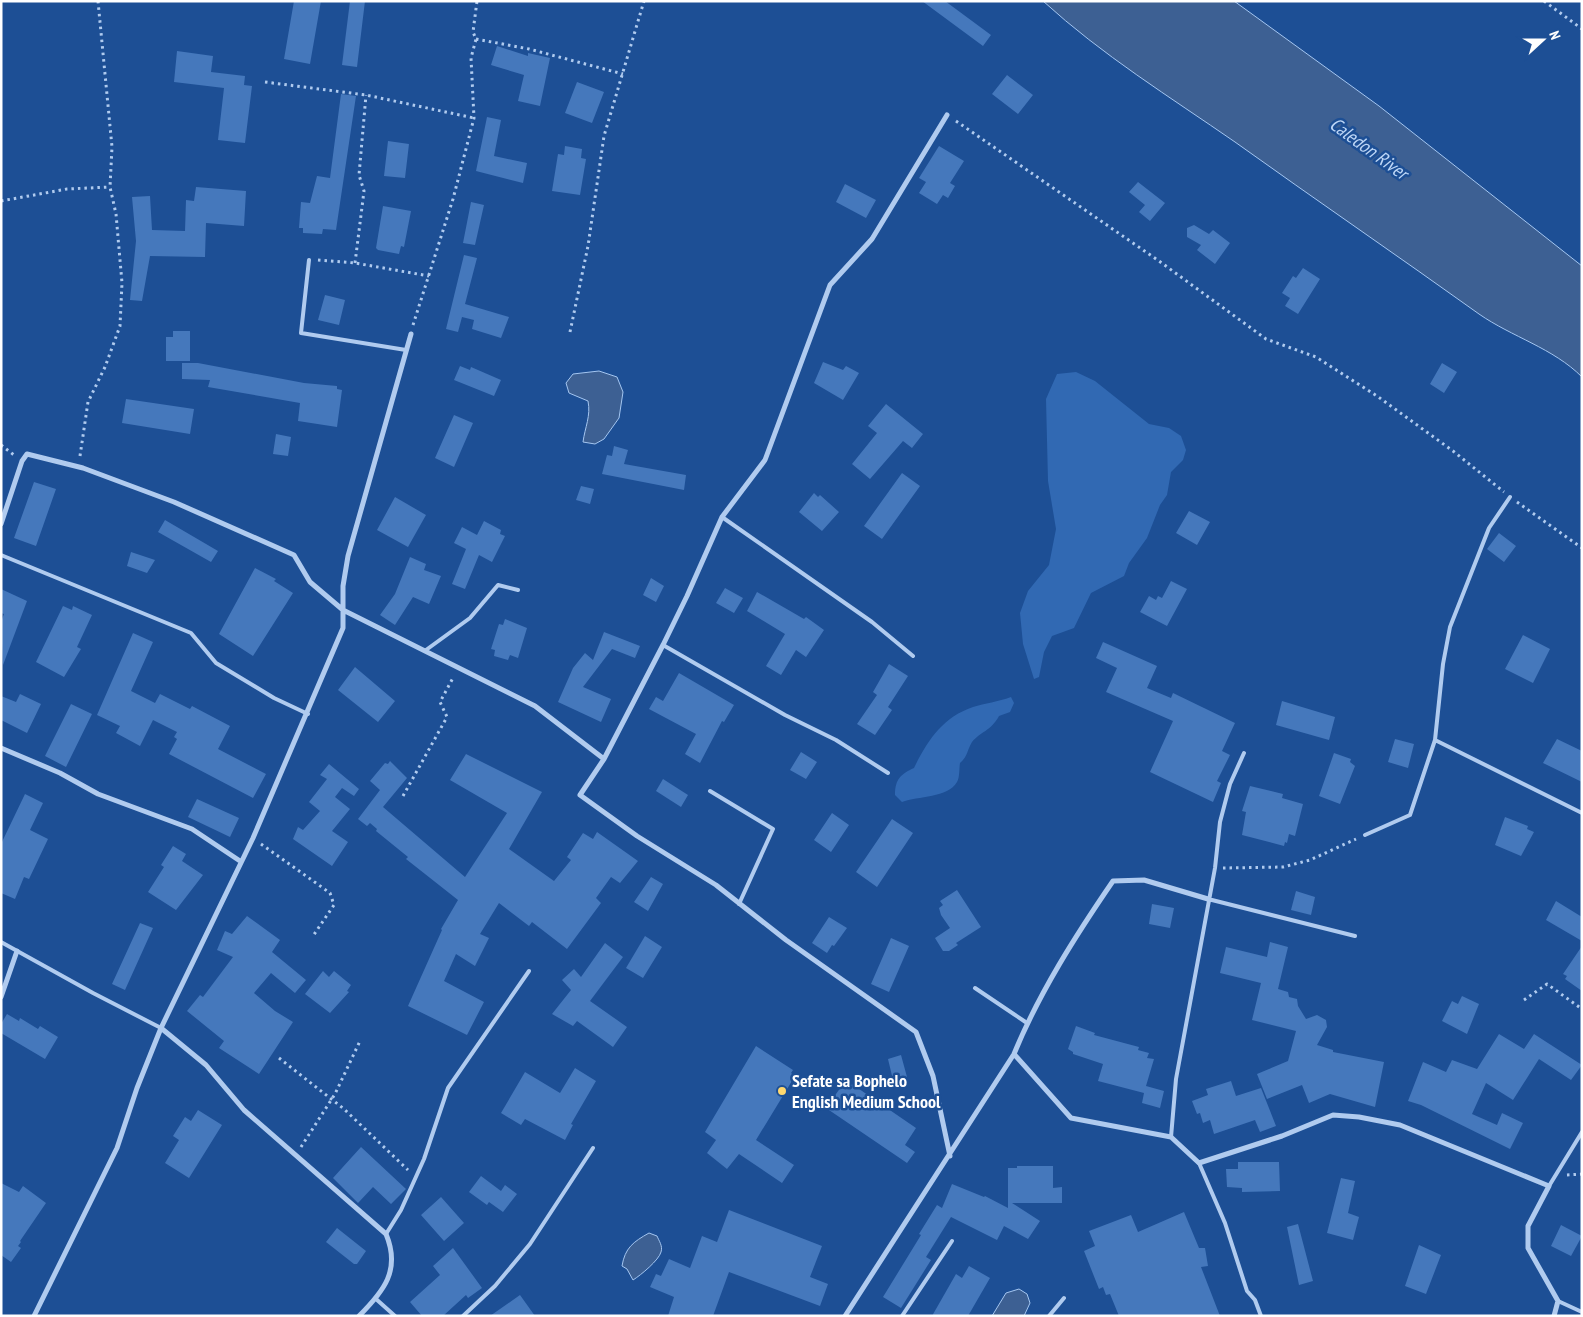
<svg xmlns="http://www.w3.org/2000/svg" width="1583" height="1317" viewBox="0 0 1583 1317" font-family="'PT Sans Narrow',sans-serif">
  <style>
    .green { fill: #3169b3 }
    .water { fill: #3d6093; stroke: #a4c6f1 }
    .building { fill: #4578bc }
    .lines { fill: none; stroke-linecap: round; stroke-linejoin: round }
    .path { stroke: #b0cbef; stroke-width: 3; stroke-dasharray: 2.5 4; stroke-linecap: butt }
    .lane { stroke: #b0cbef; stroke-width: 4 }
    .street { stroke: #b0cbef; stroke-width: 5 }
    .poi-dot { fill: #fed86f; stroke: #1d4f95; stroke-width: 2 }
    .labels { text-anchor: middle; stroke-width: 5; stroke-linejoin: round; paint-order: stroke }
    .poi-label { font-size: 18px; font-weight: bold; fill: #fff; stroke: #1d4f95; text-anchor: start }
    .water-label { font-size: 19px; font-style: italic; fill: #bdd6f6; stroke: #1d4f95 }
  </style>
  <rect width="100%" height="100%" fill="#1d4f95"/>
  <!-- green -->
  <path class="green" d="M1076,372L1095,381L1149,424L1169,428L1181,436L1186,450L1183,460L1171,472L1167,495L1160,505L1147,538L1129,563L1124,576L1091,593L1074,628L1052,636L1044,652L1039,677L1034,679L1023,644L1020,613L1028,591L1049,565L1056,529L1048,481L1046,399L1057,374Z
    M1011,697L1014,703L1010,712L999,716C991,731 980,732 972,742C967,750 968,756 960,763C959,768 960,777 957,782C948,798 918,796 902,802L895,795C895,779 901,774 914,768C927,741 943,717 973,707C985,703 998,702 1011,697Z"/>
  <!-- water -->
  <path class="water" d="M1043,1H1234L1379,106L1582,266V377C1553,348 1512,337 1479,314C1398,256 1316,200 1235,142C1170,97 1102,55 1043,1Z
    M599,371L617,377L623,392L619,418L604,439L595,444L583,442C585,427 591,416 588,401L569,393L566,383L573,374Z
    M649,1233L657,1236C659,1241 663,1246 661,1252C659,1260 641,1275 633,1280L627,1269L622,1266C625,1248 633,1242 649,1233Z
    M1019,1289L1027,1294L1030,1303L1024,1316H992L1006,1293Z"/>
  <!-- building -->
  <path class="building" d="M294,1H321L310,64L284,59Z
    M350,1H365L357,67L342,65Z
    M922,1H945L991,35L983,46Z
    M497,46L528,56V53L550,58L540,106L518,101L524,75L491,65Z
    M177,51L213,56L211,72L245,76L244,85L252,86L245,143L218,140L224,88L174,82Z
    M1007,75L1033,95L1018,114L992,94Z
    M577,82L604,92L592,123L565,113Z
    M341,94L356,96L336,230L323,229L322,234L303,233V228H299L301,202L310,203L317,176L330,178Z
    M487,117L501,120L494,156L527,163L523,183L476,171Z
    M388,141L409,144L405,178L384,176Z
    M565,146L582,149L581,158L586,159L580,195L552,191L558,154L564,155Z
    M939,146L964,161L950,183L955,186L948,198L943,195L937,204L919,193L926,182L919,178Z
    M1138,182L1165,203L1150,221L1139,212L1145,205L1129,192Z
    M845,184L876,200L866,218L836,202Z
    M196,187L246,191L244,226L206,223L205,257L150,256L142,301L130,300L136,241L132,197L150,196L152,230L185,231L186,200L194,201Z
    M471,202L484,205L475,245L463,243Z
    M383,206L411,211L404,247L401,246L399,254L378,250L376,248Z
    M1194,225L1209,234L1213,230L1230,243L1215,264L1197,250L1201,245L1187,237V228Z
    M464,255L477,258L465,304L509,317L501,338L472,329L474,320L462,317L458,332L446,329Z
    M1303,268L1320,279L1298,314L1285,306L1290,298L1282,293L1293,276L1296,278Z
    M325,295L345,300L339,325L318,320Z
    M173,331H190V361H166V337H173Z
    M823,362L843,370L846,366L859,373L843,400L814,383Z
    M182,363H198L304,383L337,386V389L342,390L337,427L298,421L300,403L208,387L210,380L182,379Z
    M1442,363L1457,372L1444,393L1430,384Z
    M460,366L470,370L471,367L501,380L494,396L454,380Z
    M126,399L194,409L190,434L122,423Z
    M886,404L923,434L912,448L903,441L870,479L852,464L877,433L868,426Z
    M454,415L473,423L454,467L435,458Z
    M276,434L291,437L288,456L273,454Z
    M614,446L628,450L624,464L686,475L684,490L602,474L607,455L612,456Z
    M902,473L920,486L882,539L864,526Z
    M34,482L56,489L36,546L14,538Z
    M581,486L594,489L590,504L576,500Z
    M814,493L818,497L820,495L839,512L822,531L799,512Z
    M395,497L426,515L408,547L377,530Z
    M1189,511L1210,522L1197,545L1176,533Z
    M165,520L218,551L211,562L158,532Z
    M484,521L501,530L500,534L505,536L492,562L479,555L465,589L452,584L466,549L454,543L462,527L477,535Z
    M1499,533L1516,546L1504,562L1487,549Z
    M131,552L155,560L147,573L127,566Z
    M410,557L426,564L424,570L441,576L429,604L413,597L395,625L380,615L395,594Z
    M255,568L276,579L274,581L293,593L253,656L219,634Z
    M651,578L664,586L656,602L643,595Z
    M1171,581L1187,589L1167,626L1140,612L1149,596L1156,600L1158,596L1162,598Z
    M725,588L743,598L734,613L716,603Z
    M1,589L27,601L3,665L1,622L4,614L1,613Z
    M757,592L804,619L806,617L824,630L806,657L796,650L781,675L766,666L785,634L747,611Z
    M63,606L72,610L73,606L92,615L77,647L81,649L64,677L36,662Z
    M505,619L527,628L518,658L510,655L508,660L494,656L495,650L491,649L499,624L503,625Z
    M604,632L640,646L635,658L612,649L583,687L611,699L601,722L558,702L573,668L585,653L593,660Z
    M133,633L153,642L131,691L155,703L160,694L190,709L192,706L230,726L218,749L266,774L253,798L169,754L177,739L174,737L177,732L153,720L140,746L116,733L120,726L97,715Z
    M1523,635L1550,649L1533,683L1505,669Z
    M1103,642L1157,666L1147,688L1171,698L1173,693L1235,723L1222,751L1230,755L1217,781L1221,783L1213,802L1150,772L1173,721L1106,692L1117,668L1096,658Z
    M889,664L908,676L888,707L892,710L875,735L857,724L877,695L873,692Z
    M355,667L395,701L378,722L338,690Z
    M679,673L734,705L724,722L722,721L700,763L685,754L696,734L649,709L656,697L663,701Z
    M20,694L41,704L27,733L1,720V696L16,702Z
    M1282,701L1335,717L1329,740L1276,725Z
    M71,704L92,714L66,767L45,756Z
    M1395,739L1414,744L1408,768L1388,762Z
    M1557,739L1582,751V782L1543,763Z
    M801,752L817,762L806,779L790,770Z
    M1334,753L1351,759L1350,762L1355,766L1340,804L1319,796Z
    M466,754L542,792L509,849L554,881L571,860L567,857L583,833L593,839L597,832L638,861L620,883L611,877L596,898L601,903L567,949L532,922L529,926L499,903L480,934L489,938L475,966L456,954L444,981L484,1002L467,1035L408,1006L442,930L441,929L458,900L406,859L408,857L376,831L377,829L370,823L367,826L358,819L380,790L370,781L385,763L388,764L390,761L407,778L383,807L465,877L507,813L450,780Z
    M329,764L359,789L354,796L342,788L335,797L350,809L332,831L348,842L332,866L293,839L298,827L303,830L320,811L309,802L327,779L320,775Z
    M663,779L688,795L681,807L656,791Z
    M1250,786L1283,794L1282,798L1303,804L1295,836L1289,834L1287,843L1285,842L1284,846L1242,835L1246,812L1242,811Z
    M25,794L43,803L30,830L48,839L29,879L24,877L15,899L1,893V844Z
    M197,799L239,818L230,837L188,817Z
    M832,813L849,825L831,852L814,840Z
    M1505,817L1528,826L1527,829L1534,832L1521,856L1495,845Z
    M892,819L913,833L877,887L856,872Z
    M173,846L186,854L182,861L203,875L176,910L148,892L164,867L161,865Z
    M651,877L663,884L648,911L634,902Z
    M957,890L981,927L956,943L958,945L949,951H943L935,938L950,928L941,915L939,908L943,905L940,901Z
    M1296,891L1315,897L1311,915L1291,910Z
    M1556,901L1582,917V941L1546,920Z
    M1152,904L1174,908L1170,928L1149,924Z
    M247,916L280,940L272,952L306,980L295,993L271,973L254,993L275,1011L293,1022L259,1074L219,1048L224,1041L187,1011L200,995L203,997L233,957L217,950L225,931L232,934Z
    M829,917L847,928L834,946L832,945L827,953L812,943Z
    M140,923L153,928L125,990L112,984Z
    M645,936L662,947L643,978L626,968Z
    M891,938L909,946L889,992L871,984Z
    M1270,942L1288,947L1278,989L1288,992L1289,997L1297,999L1298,1006L1306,1019L1317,1015L1326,1020L1327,1027L1317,1045L1333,1050V1052L1384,1062L1375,1107L1330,1094L1309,1103L1302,1085L1267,1099L1257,1074L1288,1061L1296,1031L1252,1020L1261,983L1220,973L1226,947L1267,957Z
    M605,943L623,957L590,1001L627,1027L613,1047L577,1021L573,1026L552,1014L571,990L562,980L574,969L581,977Z
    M1582,946V991L1565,979L1567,976L1563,974Z
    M323,971L329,977L334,971L351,985L347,991L349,992L330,1013L305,994Z
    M1462,996L1479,1004L1467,1034L1442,1021L1452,1001L1458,1004Z
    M7,1014L19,1021L20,1018L38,1029L40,1026L58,1037L45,1059L1,1033V1024Z
    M1076,1026L1095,1033L1094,1035L1139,1047L1138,1050L1149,1053L1147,1058L1154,1059L1146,1086L1164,1091L1160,1108L1142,1103L1144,1093L1098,1081L1103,1064L1073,1054V1052L1068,1049Z
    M1499,1034L1524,1049L1534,1034L1582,1065L1571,1080L1539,1059L1513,1100L1486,1083L1472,1114L1497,1125L1502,1113L1523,1123L1510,1149L1421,1105L1408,1101L1423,1062L1446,1072L1452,1060L1477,1069Z
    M756,1046L793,1070L791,1073L795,1076L756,1140L794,1165L782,1183L739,1154L727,1169L707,1153L716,1140L705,1132Z
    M901,1055L907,1077L893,1080L888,1059Z
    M575,1068L596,1081L571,1124L573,1125L565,1140L525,1119L521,1125L501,1113L525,1072L560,1093Z
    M846,1080L916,1128L905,1145L915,1152L907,1163L826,1108Z
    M1231,1081L1236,1096L1261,1088L1276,1126L1260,1132L1255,1120L1214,1134L1210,1120L1203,1123L1200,1113L1197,1114L1192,1101L1208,1095L1206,1089Z
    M198,1110L222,1125L189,1178L165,1163L179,1140L173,1136L185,1117L191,1121Z
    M361,1147L406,1189L391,1204L373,1187L358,1203L333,1178Z
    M1238,1162H1279L1280,1191L1242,1192V1188L1227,1187L1226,1169H1238Z
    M1017,1166H1053V1188L1062,1187V1203H1012L1040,1221L1028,1239L1004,1226L997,1240L951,1217L926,1257L931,1260L901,1308L883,1297L921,1235L919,1234L937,1205L942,1208L952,1184L984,1197L985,1196L1008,1208V1168H1017Z
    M481,1176L501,1191L505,1185L517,1194L503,1212L489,1202L487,1205L469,1192Z
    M1341,1178L1355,1181L1348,1213L1359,1217L1353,1240L1327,1233Z
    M1,1183L19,1192L23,1186L46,1203L20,1241L21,1242L18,1246L21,1248L11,1262L1,1255Z
    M441,1197L464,1223L444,1241L421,1215Z
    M729,1210L822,1246L810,1277L828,1284L820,1306L729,1272L713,1316H668L674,1297L650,1287L656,1274L661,1276L669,1259L690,1268L702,1236L717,1242Z
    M1184,1212L1199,1248H1205L1208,1266L1201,1267L1220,1316H1119L1110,1294L1106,1295L1103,1287L1099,1289L1084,1251L1095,1246L1089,1231L1131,1215L1138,1232Z
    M1298,1224L1313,1281L1299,1285L1287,1227Z
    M1561,1225L1582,1236L1571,1256L1551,1246Z
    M337,1228L366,1251L357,1264H354L326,1242Z
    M1419,1245L1441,1255L1426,1294L1405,1286Z
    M453,1248L482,1288L468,1298L466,1295L443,1316H422L410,1302L440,1275L433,1266Z
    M969,1266L990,1278L968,1316H932L956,1274L962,1278Z
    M520,1295L535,1316H490Z"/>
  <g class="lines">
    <!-- path -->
    <path class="path" d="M1544,1L1582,29
      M476,39L529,49L623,74
      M265,82L366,95L474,118
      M956,121L1159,261L1266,339L1316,357L1377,396L1453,451L1504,492
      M1,201L67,189L110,187
      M318,260L355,263L429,276
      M355,263L364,191L359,175L366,95
      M413,325L453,199L474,118L471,58L476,39L473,32L477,1
      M570,332L588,246L604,136L644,1
      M1,445L14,455
      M80,456L88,402L105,367L120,326L122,283L116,214L110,187L112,147L98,1
      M1517,502L1582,548
      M403,796L447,717L440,702L454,676
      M261,844L330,893L334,905L313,936
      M1223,868L1283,867L1310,860L1356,839
      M1524,1000L1547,984L1582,1009
      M279,1058L344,1109L408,1170
      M301,1147L335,1094L360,1041
      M1567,1175L1582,1174"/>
    <!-- lane -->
    <path class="lane" d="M309,260L301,333L406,350
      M722,517L872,622L913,656
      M1,555L191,633L216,663L274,698L308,714
      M663,645L785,715L836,740L888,773
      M426,650L470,618L498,585L518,590
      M1435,740L1582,813
      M710,791L773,829L739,904
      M1365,835L1410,815L1435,740L1443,664L1450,627L1489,528L1510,497
      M1208,899L1355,936
      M1,942L93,993L161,1028
      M975,988L1027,1023
      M1171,1137L1176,1079L1215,868L1220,822L1230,784L1244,753
      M1199,1163L1225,1223L1247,1291L1255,1300L1261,1316
      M1549,1186L1582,1132
      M386,1234L401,1210L424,1159L448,1088L529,971
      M376,1299L395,1316
      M1558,1301L1582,1312
      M463,1316L495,1286L530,1244L593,1148
      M902,1316L952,1241
      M1049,1316L1064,1298"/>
    <!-- street -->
    <path class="street" d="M947,115L872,239L830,285L765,460L722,517L687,596L663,645L604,759L580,795L637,836L716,885L786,940L916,1032L933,1076L950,1156
      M1,524L22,461L27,454L83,468L174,502L294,555L310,582L343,610L535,706L604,759
      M1,748L60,773L98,794L192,829L240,861
      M1,997L17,951
      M161,1028L206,1065L244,1110L386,1234C401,1270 384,1291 359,1316
      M1014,1054L1071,1118L1171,1137L1199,1163L1282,1136L1333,1115L1359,1117L1400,1125L1549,1186L1528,1226V1248L1558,1301L1554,1316
      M34,1316L117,1148L137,1088L161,1028L253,838L343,628V586L348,556L411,334
      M845,1316L1014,1054C1039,993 1076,935 1113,881L1144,880L1208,899"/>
  </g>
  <!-- markers -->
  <circle class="poi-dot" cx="782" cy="1091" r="5"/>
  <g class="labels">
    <!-- poi labels -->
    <g class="poi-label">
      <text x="792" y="1087">Sefate sa Bophelo<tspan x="792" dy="21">English Medium School</tspan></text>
    </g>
    <!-- water labels -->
    <g class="water-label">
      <text transform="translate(1369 148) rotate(36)" y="7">Caledon River</text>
    </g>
  </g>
  <!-- border -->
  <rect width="1583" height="1317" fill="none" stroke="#ffffff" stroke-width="5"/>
  <!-- north arrow -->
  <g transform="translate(1543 40) rotate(69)" stroke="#1d4f95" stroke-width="4" paint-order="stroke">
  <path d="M0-4L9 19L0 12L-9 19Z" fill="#ffffff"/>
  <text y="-8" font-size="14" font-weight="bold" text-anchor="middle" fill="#ffffff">N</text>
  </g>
</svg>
